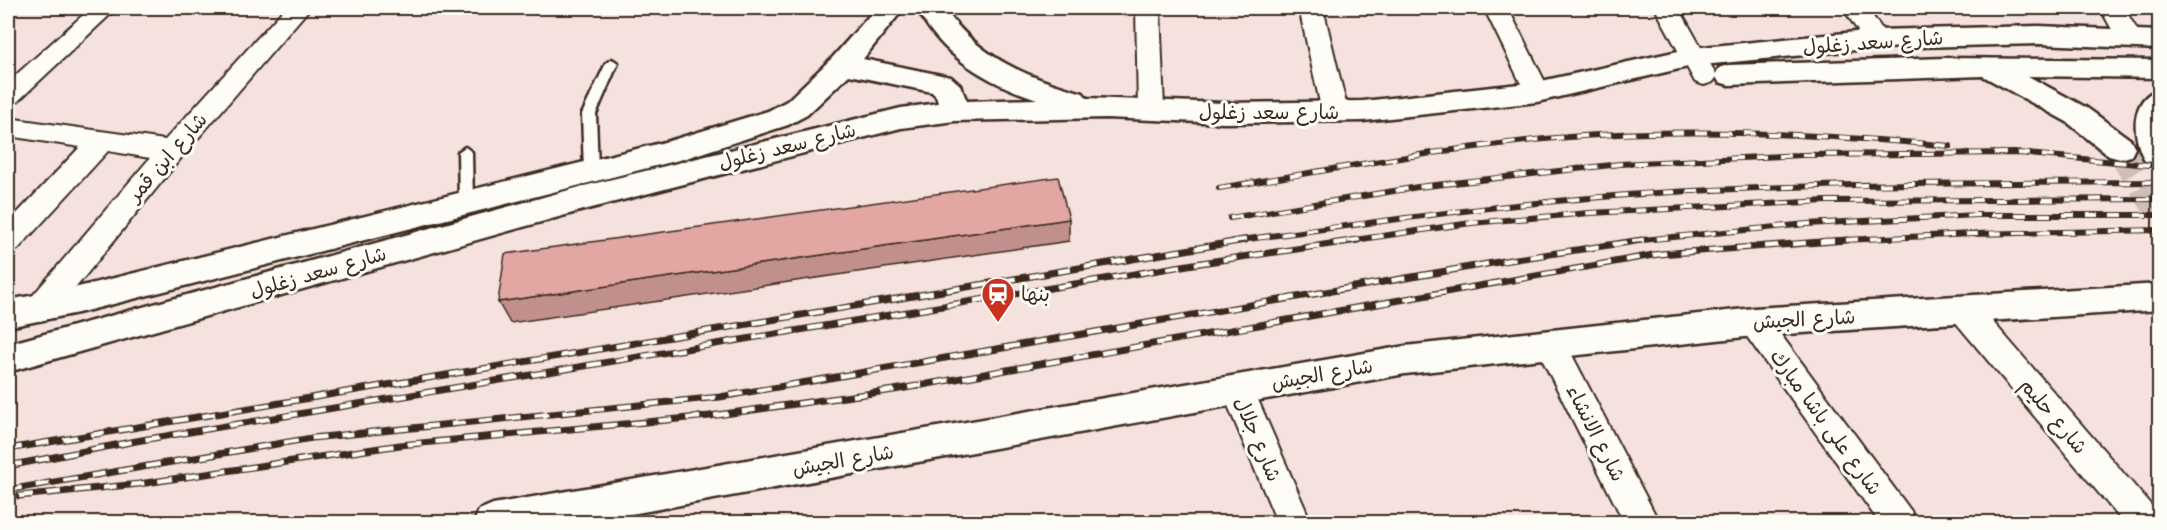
<svg xmlns="http://www.w3.org/2000/svg" width="2167" height="530" viewBox="0 0 2167 530" font-family="'Comic Neue','Playpen Sans Arabic',sans-serif">
  <style>
    .lines { fill: none; stroke-linecap: round; stroke-linejoin: round }
    .secondary-tunnel { stroke: #d0bdb8; stroke-width: 29; stroke-dasharray: 29 15; stroke-linecap: butt }
    .lane-casing { stroke: #3b2a1e; stroke-width: 5 }
    .street-casing { stroke: #3b2a1e; stroke-width: 4 }
    .secondary-casing { stroke: #3b2a1e; stroke-width: 5 }
    .lane { fill: #fdfcf7; fill-rule: evenodd }
    .street { fill: #fdfcf7; fill-rule: evenodd }
    .secondary { fill: #fdfcf7; fill-rule: evenodd }
    .rail-far1-casing { stroke: #3b2a1e; stroke-width: 6 }
    .rail-casing { stroke: #3b2a1e; stroke-width: 7 }
    .rail-far1 { stroke: #fdfcf7; stroke-width: 4; stroke-dasharray: 12; stroke-linecap: butt }
    .rail { stroke: #fdfcf7; stroke-width: 4.5; stroke-dasharray: 14; stroke-linecap: butt }
    .wall { fill: #c2908c; stroke: #3b2a1e; stroke-width: 1.5 }
    .building { fill: #e2a7a3; stroke: #3b2a1e; stroke-width: 1.5 }
    .labels { text-anchor: middle; stroke-width: 6; stroke-linejoin: round; paint-order: stroke }
    .street-label { font-size: 20px; fill: #3b2a1e; stroke: #fdfcf7 }
    .poi-label { font-size: 20px; fill: #3b2a1e; stroke: #fdfcf7; text-anchor: start }
  </style>
  <rect width="100%" height="100%" fill="#f5e2de"/>
  <filter id="ink" filterUnits="userSpaceOnUse"><feTurbulence type="fractalNoise" baseFrequency=".0167" numOctaves="2"/><feDisplacementMap in="SourceGraphic" scale="12" xChannelSelector="R" yChannelSelector="G"/><feConvolveMatrix kernelMatrix="1 2 1 2 8 2 1 2 1" color-interpolation-filters="sRGB"/></filter>
  <g filter="url(#ink)">
    <g class="lines">
      <!-- secondary-tunnel -->
      <path class="secondary-tunnel" d="M2120,148L2160,212"/>
      <defs>
        <path id="lane" d="M612,59L618,63L596,114L598,171L591,176L584,171L582,114L606,63Z
          M465,147L472,152L473,203L466,208L459,203L458,152Z"/>
        <path id="street" d="M91,8H117L17,102L8,105V82Z
          M285,8H310L181,158L51,318L40,321L29,318L25,309L29,300L150,158L108,151L18,249L8,252V223L80,147L8,136V118L165,140Z
          M1136,8H1160L1164,110L1160,116L1151,119L1142,116L1138,110Z
          M1299,8H1323L1348,112L1344,118L1335,121L1326,118L1322,112Z
          M1484,8H1508L1550,92L1546,98L1537,101L1528,98Z
          M1655,8H1679L1717,76L1713,82L1704,85L1695,82Z
          M1843,8H1867L1889,39L1885,45L1876,47L1867,45Z
          M2100,8H2124L2142,38L2138,44L2129,46L2120,44Z
          M1964,298L1975,301L2156,511L2160,522H2123L1953,319L1949,310L1953,301Z
          M1754,310L1765,313L1911,511L1916,522H1879L1743,331L1738,322L1743,313Z
          M1550,330L1561,334L1659,522H1624L1534,343L1539,334Z
          M1237,375L1249,379L1311,522H1277L1221,389L1225,379Z"/>
        <path id="secondary" d="M876,8H904L863,59L951,77L960,85L967,101L1037,99C987,83 940,55 917,8H944C979,58 1026,77 1083,93L1087,98L1224,103L1363,101L1537,82L1692,48L1876,30L2039,26L2160,31V49L2039,44L1876,48L1692,66L1537,102L1363,121L1224,123L1106,118L955,121L901,128L580,211L8,372V344L580,187L901,108L938,103L936,96L932,92L849,75L807,115L788,125L683,159L78,313L8,327V300L78,287L669,141L768,111L787,101L833,57Z
          M1945,58L2160,60V78L2028,76L2087,108L2131,140L2135,148L2131,156L2120,159L2109,156L2067,122L1983,76L1729,85L1719,82L1715,75L1719,68L1729,65Z
          M2160,89V163L2145,161C2132,138 2129,98 2160,89Z
          M2160,284V310L1754,336L1405,374L587,522H474L479,510L493,504L1405,346L1754,308Z"/>
      </defs>
      <!-- lane casing -->
      <use href="#lane" class="lane-casing"/>
      <!-- street casing -->
      <use href="#street" class="street-casing"/>
      <!-- secondary casing -->
      <use href="#secondary" class="secondary-casing"/>
      <!-- lane -->
      <use href="#lane" class="lane"/>
      <!-- street -->
      <use href="#street" class="street"/>
      <!-- secondary -->
      <use href="#secondary" class="secondary"/>
      <defs>
        <path id="rail-far1" d="M1219,188C1331,170 1443,148 1556,138C1687,127 1819,134 1950,146
          M1230,218L1418,187L1620,164L1802,155L2018,153L2160,166
          M1234,241C1374,222 1514,202 1656,193C1824,183 1992,183 2160,182
          M1348,241L1471,223L1590,213L1827,201L2160,199
          M1632,241L1807,224L1977,215H2160
          M1822,241L1972,234L2160,230"/>
        <path id="rail" d="M8,449L1245,240
          M8,466L136,441L1194,264L1358,240
          M8,490L312,438L720,397L1510,260L1642,240
          M19,496L139,484L400,445L710,416L894,390L1659,254L1847,240"/>
      </defs>
      <!-- rail-far1 casing -->
      <use href="#rail-far1" class="rail-far1-casing"/>
      <!-- rail casing -->
      <use href="#rail" class="rail-casing"/>
      <!-- rail-far1 -->
      <use href="#rail-far1" class="rail-far1"/>
      <!-- rail -->
      <use href="#rail" class="rail"/>
    </g>
    <!-- wall -->
    <path class="wall" d="M1069,219V241L510,323L498,302Z"/>
    <!-- building -->
    <path class="building" d="M1058,177L1069,219L498,302L505,254Z"/>
  </g>
  <!-- icons -->
  <defs>
    <symbol id="station-pin" viewBox="-11 -11 22 30"><path d="M0 17L-7.5 6A9.5 9.5 0 1 1 7.5 6Z" fill="#c8321e" stroke="#fdfcf7"/><path d="M-3-6H3Q5-6 5-4V2Q5 4 3 4L4.5 6H3L1.5 4h-3L-3 6H-4.5L-3 4Q-5 4-5 2V-4Q-5-6-3-6ZM-3.5-4v3h7v-3ZM-3.5 1v1.5H-2V1ZM2 1v1.5H3.5V1Z" fill="#fff"/></symbol>
  </defs>
  <g fill-rule="evenodd">
    <use href="#station-pin" x="979" y="275" width="38" height="52"/>
  </g>
  <g class="labels">
    <!-- street labels -->
    <g class="street-label">
      <text transform="translate(1873 42) rotate(-4)" y="7">شارع سعد زغلول</text>
      <text x="1269" y="119">شارع سعد زغلول</text>
      <text transform="translate(787 146) rotate(-14)" y="7">شارع سعد زغلول</text>
      <text transform="translate(167 157) rotate(-49)" y="7">شارع ابن قمر</text>
      <text transform="translate(318 272) rotate(-16)" y="7">شارع سعد زغلول</text>
      <text transform="translate(1804 319) rotate(-3)" y="7">شارع الجيش</text>
      <text transform="translate(1322 374) rotate(-10)" y="7">شارع الجيش</text>
      <text transform="translate(2054 416) rotate(50)" y="7">شارع حليم</text>
      <text transform="translate(1826 422) rotate(54)" y="7">شارع على باشا مبارك</text>
      <text transform="translate(1596 433) rotate(63)" y="7">شارع الانشاء</text>
      <text transform="translate(1258 439) rotate(67)" y="7">شارع جلال</text>
      <text transform="translate(843 460) rotate(-10)" y="7">شارع الجيش</text>
    </g>
    <!-- poi labels -->
    <g class="poi-label">
      <text x="1021" y="301">بنها</text>
    </g>
  </g>
  <!-- margin -->
  <rect width="2167" height="530" fill="none" stroke="#fdfcf7" stroke-width="30"/>
  <rect x="15" y="15" width="2137" height="500" fill="none" stroke="#3b2a1e" stroke-width="2" filter="url(#ink)"/>
</svg>
